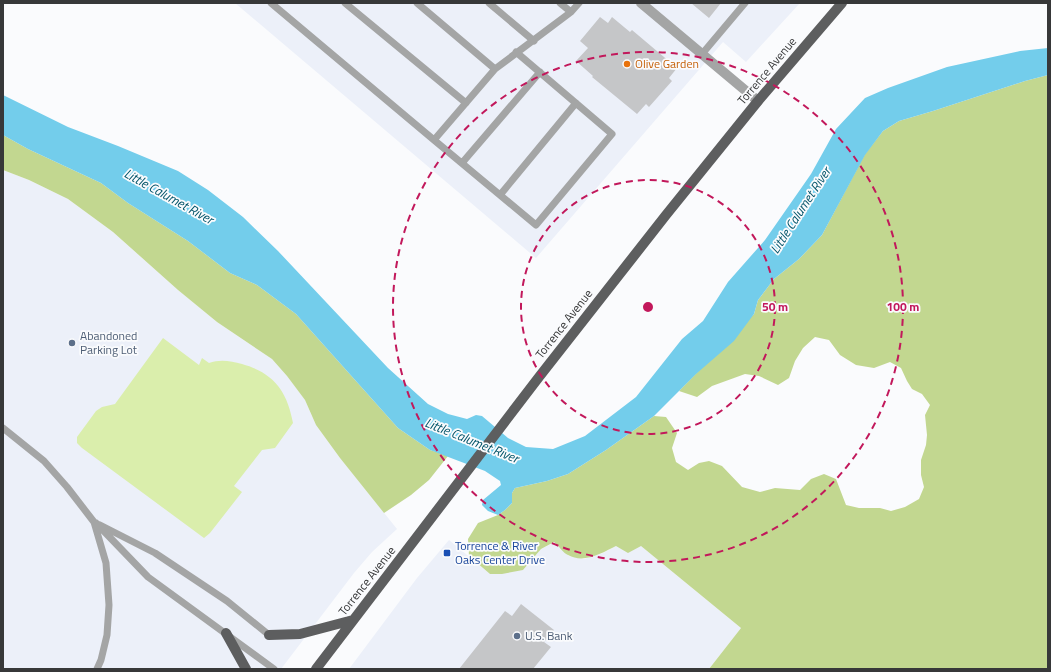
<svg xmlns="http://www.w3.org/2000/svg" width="1051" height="672" viewBox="0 0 1051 672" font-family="'Titillium Web',sans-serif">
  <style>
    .built { fill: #ecf0f9 }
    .green { fill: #daeeac }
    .forest { fill: #c2d790 }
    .water { fill: #73cdeb }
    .building { fill: #c5c6c8 }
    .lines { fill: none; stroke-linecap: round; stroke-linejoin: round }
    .service { stroke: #a4a5a5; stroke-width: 7 }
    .minor { stroke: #a4a5a5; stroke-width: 10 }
    .primary { stroke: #5d5e5f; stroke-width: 10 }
    .ring { fill: none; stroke: #c2185b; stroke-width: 2; stroke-dasharray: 7 5 }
    .food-dot { fill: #e8710a; stroke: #fafbfd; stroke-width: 1.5 }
    .service-dot { fill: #5c6f8a; stroke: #fafbfd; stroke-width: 1.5 }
    .transit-dot { fill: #1a4fb4; stroke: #fafbfd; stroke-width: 1.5 }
    .labels { text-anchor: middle; stroke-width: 3.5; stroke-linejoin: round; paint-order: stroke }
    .food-label { font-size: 12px; fill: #c56008; stroke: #fafbfd; text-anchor: start }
    .street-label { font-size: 12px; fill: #373839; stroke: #fafbfd }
    .service-label { font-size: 12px; fill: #4e5e75; stroke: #fafbfd; text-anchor: start }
    .transit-label { font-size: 12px; fill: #164399; stroke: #fafbfd; text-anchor: start }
    .water-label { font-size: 13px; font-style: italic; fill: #015368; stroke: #fafbfd }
    .centre { fill: #c2185b; stroke: #fafbfd; stroke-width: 2 }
    .ring-label { font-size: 12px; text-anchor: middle; font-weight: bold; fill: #c2185b; stroke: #fafbfd; stroke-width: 3.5; stroke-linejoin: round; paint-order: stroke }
  </style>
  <rect width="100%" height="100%" fill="#fafbfd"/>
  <!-- built -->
  <path class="built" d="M235,3H800L746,62L723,42L536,258Z
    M3,170L29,180L68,199L113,232L178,290L217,322L272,359L287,376L305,400L316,425L340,458L397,529L372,552L354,573L281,669H3Z
    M449,540L490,574L523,570L541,549L555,542L569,556L584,559L603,553L616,546H641L741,628L709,669H349L417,578Z"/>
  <!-- green -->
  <path class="green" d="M163,338L199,365L202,358L209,363C220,359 231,361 242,364C274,373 287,391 293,423L275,448L262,450L234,486L242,492L210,533L204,538L82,448L77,443V437L96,411L102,407L115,404Z"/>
  <!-- forest -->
  <path class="forest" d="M1048,75V669H709L741,628L641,546L628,553L616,546C602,553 584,564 568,555C563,553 559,546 554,542L541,549L523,570L502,574H490L469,556L468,539L478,523L498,515L505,510L512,503V493L515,488L547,481L568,474L606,450L654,416L666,417L677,433L672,448L676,462L688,470L699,463L709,461L722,466L742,487L760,492L775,488L800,490L811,479L824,474L836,479L846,505L859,508H880L891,511L905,507L919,499L924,487L921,475V460L926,445L927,435L925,415L930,405L922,394L912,389L907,381L901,368L890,362L874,368L856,365L840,355L829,340L815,337L803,348L795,361L789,378L778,385L759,376L745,374L712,386L697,397L679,391L754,314L758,300L774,279L799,259L822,235L865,154L883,131L899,121L933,111L1025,81Z
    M3,135L28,149L101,183L128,203L188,241L230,273L257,285L296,314L398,428L430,450L448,456L429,480L411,495L384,513L340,458L316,425L305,400L287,376L272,359L217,322L178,290L113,232L68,199L29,180L3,170Z"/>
  <!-- water -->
  <path class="water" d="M1048,48V75L1025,81L933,111L899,121L883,131L865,155L822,235L799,259L774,279L758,300L754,314L734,341L696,374L654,416L606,450L568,474L547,481L515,488L512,493V503L505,510L498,515L488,511L482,505L483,500L501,485L500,481L485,471L430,450L398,428L296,314L257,285L230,273L188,241L128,203L101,183L28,149L3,135V95L68,127L118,146L178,171L208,190L243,217L278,251L388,368L428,404L448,414L467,419L476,415L482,416L508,438L526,447L553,449L585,436L636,397L682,339L703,321L728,282L765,240L811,174L836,129L865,98L888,88L947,67L1020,51Z"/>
  <!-- building -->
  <path class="building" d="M691,3H721L709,18Z
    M600,17L608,23L612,17L630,32L632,30L677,68L669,78L672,81L649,107L646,104L637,114L592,77L593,76L576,61L588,48L580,41Z
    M521,604L554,630L544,642L551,647L533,669H459L505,611L512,616Z"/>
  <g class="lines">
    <!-- service -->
    <path class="service" d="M271,3L434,140L495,69L571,12L579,3
      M345,3L466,103
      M417,3L495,69
      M489,3L534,41
      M560,3L571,12
      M702,54L745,3
      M434,140L536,225L612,134L516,52
      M462,163L540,72
      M500,195L576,103
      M3,428L44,461L67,487L94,522L106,563L109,605L107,635L101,660L97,669
      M96,523L148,577L274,669
      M100,525L155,553L227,601L269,635"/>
    <!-- minor -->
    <path class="minor" d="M641,3L758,101"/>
    <!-- primary -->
    <path class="primary" d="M226,633L246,669
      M269,635L300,634L353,620
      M316,669L539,377L666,215L758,101L842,3"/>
  </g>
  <!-- distance rings -->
  <g class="ring">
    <circle cx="648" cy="307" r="127"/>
    <circle cx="648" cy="307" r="255"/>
  </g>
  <!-- markers -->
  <circle class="food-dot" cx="627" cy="64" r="4"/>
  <g class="service-dot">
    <circle cx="72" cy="343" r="4"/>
    <circle cx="517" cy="636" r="4"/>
  </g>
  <rect class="transit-dot" x="443" y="549" width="8" height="8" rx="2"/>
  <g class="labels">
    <!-- food labels -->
    <g class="food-label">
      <text x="635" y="68">Olive Garden</text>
    </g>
    <!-- street labels -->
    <g class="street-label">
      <text transform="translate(767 71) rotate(-50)" y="4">Torrence Avenue</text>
      <text transform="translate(564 324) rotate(-52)" y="4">Torrence Avenue</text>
      <text transform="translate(367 581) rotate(-52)" y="4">Torrence Avenue</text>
    </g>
    <!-- service labels -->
    <g class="service-label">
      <text x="80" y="340">Abandoned<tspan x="80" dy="14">Parking Lot</tspan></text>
      <text x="525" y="640">U.S. Bank</text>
    </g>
    <!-- transit labels -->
    <g class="transit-label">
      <text x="455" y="550">Torrence &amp; River<tspan x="455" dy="14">Oaks Center Drive</tspan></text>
    </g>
    <!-- water labels -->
    <g class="water-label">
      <text transform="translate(169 196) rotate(29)" y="5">Little Calumet River</text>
      <text transform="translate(800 210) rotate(-57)" y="5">Little Calumet River</text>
      <text transform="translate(472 440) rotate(22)" y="5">Little Calumet River</text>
    </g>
  </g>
  <circle cx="648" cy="307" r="6" class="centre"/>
  <g class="ring-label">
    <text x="775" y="311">50 m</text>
    <text x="903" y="311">100 m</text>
  </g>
  <!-- border -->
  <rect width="1051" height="672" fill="none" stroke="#373839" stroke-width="8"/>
</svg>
